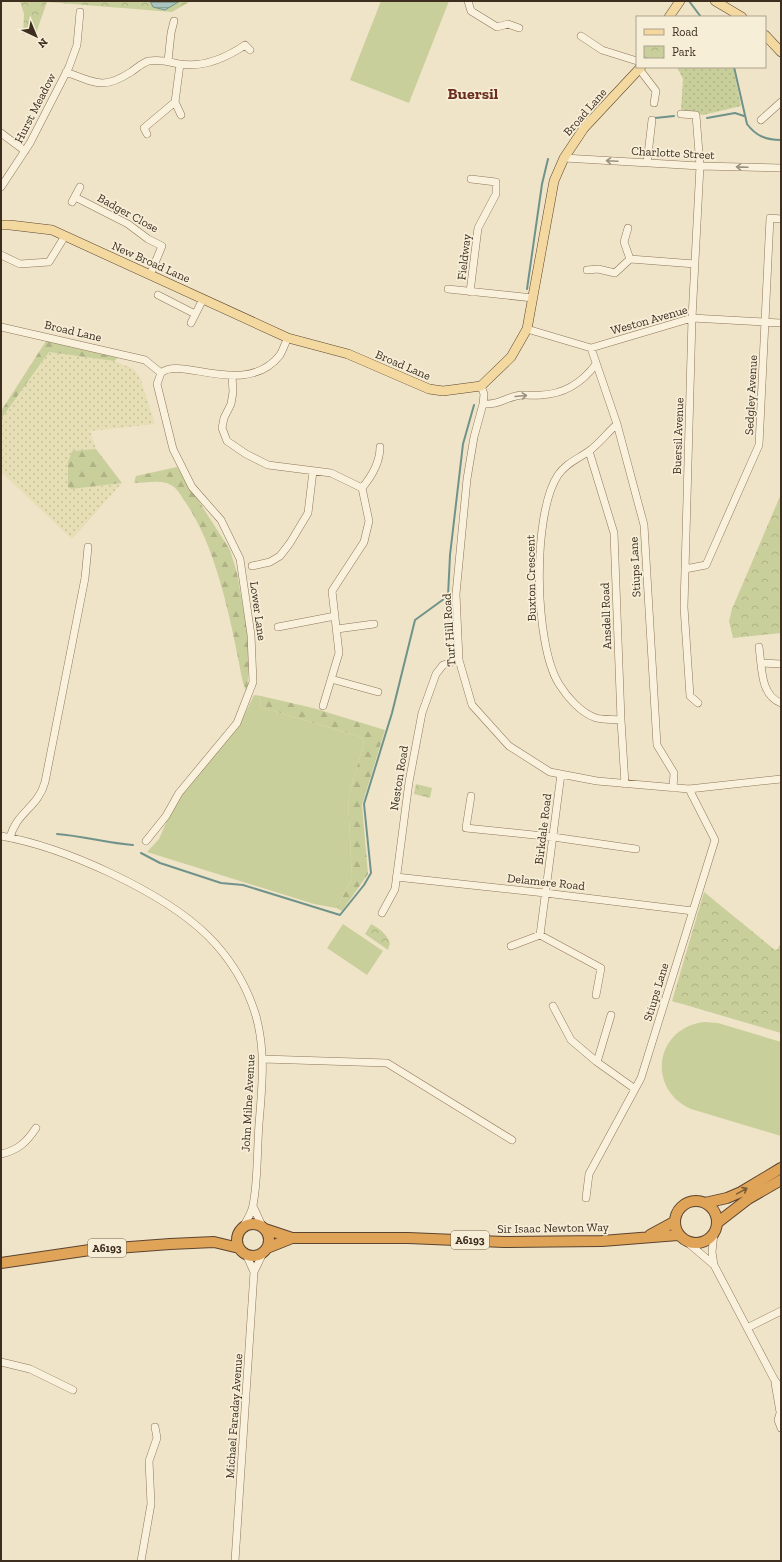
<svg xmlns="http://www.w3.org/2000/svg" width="782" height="1562" viewBox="0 0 782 1562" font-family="'Zilla Slab',serif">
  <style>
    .farmland { fill: url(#farmland-dots) }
    .grass { fill: #c9cf9b }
    .forest { fill: url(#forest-firs) }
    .park { fill: url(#park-crowns) }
    .garden { fill: url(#garden-dots) }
    .water { fill: url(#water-rules); stroke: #6f938a }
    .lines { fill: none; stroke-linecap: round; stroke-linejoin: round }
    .stream { stroke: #6f938a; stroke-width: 2 }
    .minor-casing { stroke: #8d765c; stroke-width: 8 }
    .major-casing { stroke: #5b4430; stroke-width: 10 }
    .highway-casing { stroke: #5b4430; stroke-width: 12 }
    .minor { stroke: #faf1dc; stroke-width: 7 }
    .major { stroke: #f3d9a0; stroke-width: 9 }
    .highway { stroke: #e0a458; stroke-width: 10 }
    .oneway { stroke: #9c907e }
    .oneway2 { stroke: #7e5d36 }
    .labels { text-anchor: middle; stroke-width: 3.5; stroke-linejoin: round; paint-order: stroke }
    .shield { fill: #f7eed8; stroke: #756857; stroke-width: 1 }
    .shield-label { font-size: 11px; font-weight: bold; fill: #3d2e20 }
    .street-label { font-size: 12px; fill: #3d2e20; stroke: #f7eed8 }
    .district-label { font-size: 16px; font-weight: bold; fill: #6b2e1e; stroke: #f7eed8 }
  </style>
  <defs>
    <pattern id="farmland-dots" width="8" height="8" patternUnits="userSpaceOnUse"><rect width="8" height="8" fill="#e6deb5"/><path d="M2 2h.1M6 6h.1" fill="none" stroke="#c6bf9b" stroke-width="1.8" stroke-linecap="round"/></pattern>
    <pattern id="forest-firs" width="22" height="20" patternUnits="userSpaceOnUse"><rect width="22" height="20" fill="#c9cf9b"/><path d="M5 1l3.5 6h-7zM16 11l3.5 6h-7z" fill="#aeb285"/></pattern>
    <pattern id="park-crowns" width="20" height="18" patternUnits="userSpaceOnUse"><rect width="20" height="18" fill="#c9cf9b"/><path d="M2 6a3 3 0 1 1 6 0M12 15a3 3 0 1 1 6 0" fill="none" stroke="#aeb285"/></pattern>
    <pattern id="garden-dots" width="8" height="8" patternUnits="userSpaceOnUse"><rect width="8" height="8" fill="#c9cf9b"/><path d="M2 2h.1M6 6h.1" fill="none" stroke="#aeb285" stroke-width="1.8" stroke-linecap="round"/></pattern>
    <pattern id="water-rules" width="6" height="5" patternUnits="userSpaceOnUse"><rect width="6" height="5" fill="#a9c4bc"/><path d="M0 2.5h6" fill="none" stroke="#8ba098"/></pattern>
  </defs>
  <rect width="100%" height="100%" fill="#f0e4c8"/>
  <!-- farmland -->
  <path class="farmland" d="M49,352L114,361L134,369L141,380L155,424L90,431L96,449L72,451L68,462V487L71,489L122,483L72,539L1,472V419Z"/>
  <!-- grass -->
  <path class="grass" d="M381,1H449L409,103L350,80Z
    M254,695L261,696L260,707L361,737L364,742L348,799L352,879L336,908L314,904L147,852L159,839L169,816L178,799L239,726Z
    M343,924L383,951L367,975L327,948Z
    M704,1022L718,1023L781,1042V1136L691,1109C646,1089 655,1028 704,1022Z"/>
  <!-- forest -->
  <path class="forest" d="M46,341L118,358L114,361L49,352L1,419V411Z
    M96,449L122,483L71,489L68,487V462L72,451Z
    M177,467L230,550L237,573L250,646L247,693L243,683C232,627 218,550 186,503C182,498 179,491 175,488C165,478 147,483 134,483L136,476Z
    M261,696L313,708L385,730L362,805L368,874L342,911L336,908L352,879L348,799L364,742L361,737L260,707Z"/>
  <!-- park -->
  <path class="park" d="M20,1H191L172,12L47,2L36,33L23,34L24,14Z
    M781,494V633L733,638L729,621L732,609Z
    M416,784L432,788L430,798L414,794Z
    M704,892L775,950L778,949L781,942V1033L672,1001Z
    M371,924C380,929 386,933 390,943L388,950L365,934Z"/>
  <!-- garden -->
  <path class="garden" d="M677,67H733L741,106L703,115L681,111L683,79Z"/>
  <!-- water -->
  <path class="water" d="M150,1H180L165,10L153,7Z"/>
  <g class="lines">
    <!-- stream -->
    <path class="stream" d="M689,1L701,17
      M734,67L747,124C756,136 766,140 781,140
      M655,118L674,116
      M707,118L735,113L744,116
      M527,289L542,184L548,159
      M57,834C83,836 107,843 133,845
      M141,853L160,863L221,883L243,885L340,915L364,885L371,873L364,804L392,713L415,620L448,596L450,555L463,444L474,405"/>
    <defs>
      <path id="minor" d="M468,1L471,11L497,27L508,24L519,28
        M581,36L602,50L637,61
        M168,61L171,33L174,21
        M640,70L656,91L654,103
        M66,72C96,83 103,90 131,72C137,68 143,62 149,61C161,59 169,62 179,64C204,68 226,58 245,45L250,50
        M175,102L181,115
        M681,114L696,115L700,166L692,318L684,607L690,696L698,703
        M761,120L781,102
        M1,133L25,151
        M147,134L144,128L175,102L180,64
        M564,158L700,166L781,168
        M647,163L652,120
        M1,187L30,143L69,67L77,45L80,12
        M75,197L128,224L148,239L162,246L150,275
        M72,202L80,187
        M628,228L624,242L630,259
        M1,255L20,264L49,262L65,236
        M587,270L598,269L615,273L630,259L695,264
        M448,289L533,298
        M470,292L478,228L496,194V182L471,179
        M158,295L195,314
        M191,323L203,299
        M1,327L145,360L161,373C179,355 246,399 280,355C283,350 285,343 288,338
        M527,329L591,348L692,318L781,323
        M591,348L617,424L644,525L657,745L674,773L673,788
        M232,376L233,392L231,404L224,418L222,428L227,441L246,454L268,465L331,473L362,488L369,521L364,542L332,591L339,653L323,706
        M481,386L484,394L483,404L474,437L467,479L456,594L459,660L472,705L509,746L550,772L597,781L689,789L781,779
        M483,404C498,405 503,399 516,396C524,394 533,396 541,395C565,394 582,383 596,364
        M617,424C608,432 599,444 589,451C578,459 566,463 558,475C532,514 534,644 559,684C567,697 581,713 596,718C603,720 613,719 621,720
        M589,451L614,533L621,720L625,784
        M362,488C372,476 380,463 380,447
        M252,566L270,562L280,556L290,543L308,513L313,471
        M685,569L706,565L759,445L770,218L781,219
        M278,627L335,616
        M337,629L374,624
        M759,647C762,667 760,695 781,703
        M761,663L781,664
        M331,679L378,692
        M471,796L466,828L553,837L636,849
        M1,836C64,847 162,891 208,936C230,958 247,986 256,1016C266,1052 262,1087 259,1124C257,1149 258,1181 253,1205C252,1212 247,1220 243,1227
        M10,838C16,812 38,808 45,782L85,578L88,547
        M146,841L166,816L179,793L237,723L253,682L251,635L240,559L221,520L192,487L173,449L157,384L161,373
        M396,877L545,893L693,911
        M382,913L395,889L409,782L422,713L436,674L443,665L459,660
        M540,935L561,774
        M511,946L540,935L601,968L596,995
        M553,1006L571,1040L597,1062L635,1089
        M263,1059L387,1063L512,1140
        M597,1062L611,1015
        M1,1154C18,1150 26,1143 36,1128
        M586,1198L589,1174L641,1078L715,840L689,789
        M253,1206L262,1226
        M687,1242L714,1265L774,1379L781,1389
        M246,1254L254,1272
        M714,1265L712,1252L714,1233
        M747,1328L781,1311
        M1,1362L30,1369L73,1390
        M775,1383L780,1412
        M781,1410L778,1420L781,1428
        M141,1561L151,1504L149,1461L157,1438L155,1427
        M235,1561L254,1272L263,1253"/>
      <path id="major" d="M715,1L742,17
        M669,17L680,1
        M765,35L781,52
        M1,225H10L52,230L288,338L348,354L429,389L443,391L481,386L511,357L527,329L554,181L564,158L584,128L641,67"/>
      <path id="highway" d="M675 1222a21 21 0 1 1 42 0a21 21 0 1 1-42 0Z
        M705,1203L727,1198L741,1192L781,1168
        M717,1223L748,1199L781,1180
        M237 1240a16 16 0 1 1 32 0a16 16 0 1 1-32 0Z
        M265,1229L292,1238H408L504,1242L602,1241L678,1235
        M650,1235L674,1222
        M267,1248L292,1238
        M1,1263L90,1250L170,1244L214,1242L239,1248"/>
    </defs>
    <!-- minor casing -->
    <use href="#minor" class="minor-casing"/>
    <!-- major casing -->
    <use href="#major" class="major-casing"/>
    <!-- highway casing -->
    <use href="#highway" class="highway-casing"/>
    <!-- minor -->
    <use href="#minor" class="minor"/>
    <!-- major -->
    <use href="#major" class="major"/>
    <!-- highway -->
    <use href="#highway" class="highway"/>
  </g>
  <!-- one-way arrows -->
  <defs><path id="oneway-shaft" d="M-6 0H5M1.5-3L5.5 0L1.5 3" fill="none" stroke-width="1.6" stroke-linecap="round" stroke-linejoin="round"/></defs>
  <g class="oneway">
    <use href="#oneway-shaft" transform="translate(612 161) rotate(-177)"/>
    <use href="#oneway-shaft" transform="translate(742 167) rotate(-178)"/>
    <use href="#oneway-shaft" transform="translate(521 396) rotate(-5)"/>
  </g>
  <use class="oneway2" href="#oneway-shaft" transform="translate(742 1191) rotate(-29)"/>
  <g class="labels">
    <!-- shield labels -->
    <g class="shield">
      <rect x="451" y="1231" width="38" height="18" rx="3"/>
      <rect x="88" y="1239" width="38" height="18" rx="3"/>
    </g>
    <g class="shield-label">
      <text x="470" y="1244">A6193</text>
      <text x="107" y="1252">A6193</text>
    </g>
    <!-- street labels -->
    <g class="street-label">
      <text transform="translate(35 108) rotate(-63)" y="4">Hurst Meadow</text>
      <text transform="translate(585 112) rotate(-49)" y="4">Broad Lane</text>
      <text transform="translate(673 153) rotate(3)" y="4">Charlotte Street</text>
      <text transform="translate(128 213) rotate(29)" y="4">Badger Close</text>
      <text transform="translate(464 257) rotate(-83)" y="4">Fieldway</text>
      <text transform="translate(151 262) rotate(24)" y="4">New Broad Lane</text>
      <text transform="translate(649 320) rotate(-16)" y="4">Weston Avenue</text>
      <text transform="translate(73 331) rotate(13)" y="4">Broad Lane</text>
      <text transform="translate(403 365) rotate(23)" y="4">Broad Lane</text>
      <text transform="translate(751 395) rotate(-87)" y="4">Sedgley Avenue</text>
      <text transform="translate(678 436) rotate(-88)" y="4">Buersil Avenue</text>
      <text transform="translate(635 567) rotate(-93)" y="4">Stiups Lane</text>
      <text transform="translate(531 578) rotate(-91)" y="4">Buxton Crescent</text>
      <text transform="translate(258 611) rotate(82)" y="4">Lower Lane</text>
      <text transform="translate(606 616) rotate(-92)" y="4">Ansdell Road</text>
      <text transform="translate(449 630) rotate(-94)" y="4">Turf Hill Road</text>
      <text transform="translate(399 778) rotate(-81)" y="4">Neston Road</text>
      <text transform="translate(543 829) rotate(-83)" y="4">Birkdale Road</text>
      <text transform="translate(546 882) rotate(6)" y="4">Delamere Road</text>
      <text transform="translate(656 992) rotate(-73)" y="4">Stiups Lane</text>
      <text transform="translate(248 1103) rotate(-87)" y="4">John Milne Avenue</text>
      <text transform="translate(553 1228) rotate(-1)" y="4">Sir Isaac Newton Way</text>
      <text transform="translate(234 1416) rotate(-86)" y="4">Michael Faraday Avenue</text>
    </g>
    <!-- district labels -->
    <g class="district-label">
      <text x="473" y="99">Buersil</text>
    </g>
  </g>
  <!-- border -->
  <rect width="782" height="1562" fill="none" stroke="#3d2e20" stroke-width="4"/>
  <!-- legend -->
  <rect x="636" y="16" width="130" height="52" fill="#f7eed8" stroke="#ada18e"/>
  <rect x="644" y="29" width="20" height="6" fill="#f3d9a0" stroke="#ada18e"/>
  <text x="672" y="36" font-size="12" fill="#3d2e20">Road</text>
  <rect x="644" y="46" width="20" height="12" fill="url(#park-crowns)" stroke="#ada18e"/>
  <text x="672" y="56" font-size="12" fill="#3d2e20">Park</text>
  <!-- north arrow -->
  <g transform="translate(36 36) rotate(136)" stroke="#f7eed8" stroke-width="3" paint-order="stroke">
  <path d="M0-3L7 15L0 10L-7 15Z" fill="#3d2e20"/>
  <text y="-6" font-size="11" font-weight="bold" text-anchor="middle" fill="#3d2e20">N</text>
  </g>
</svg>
